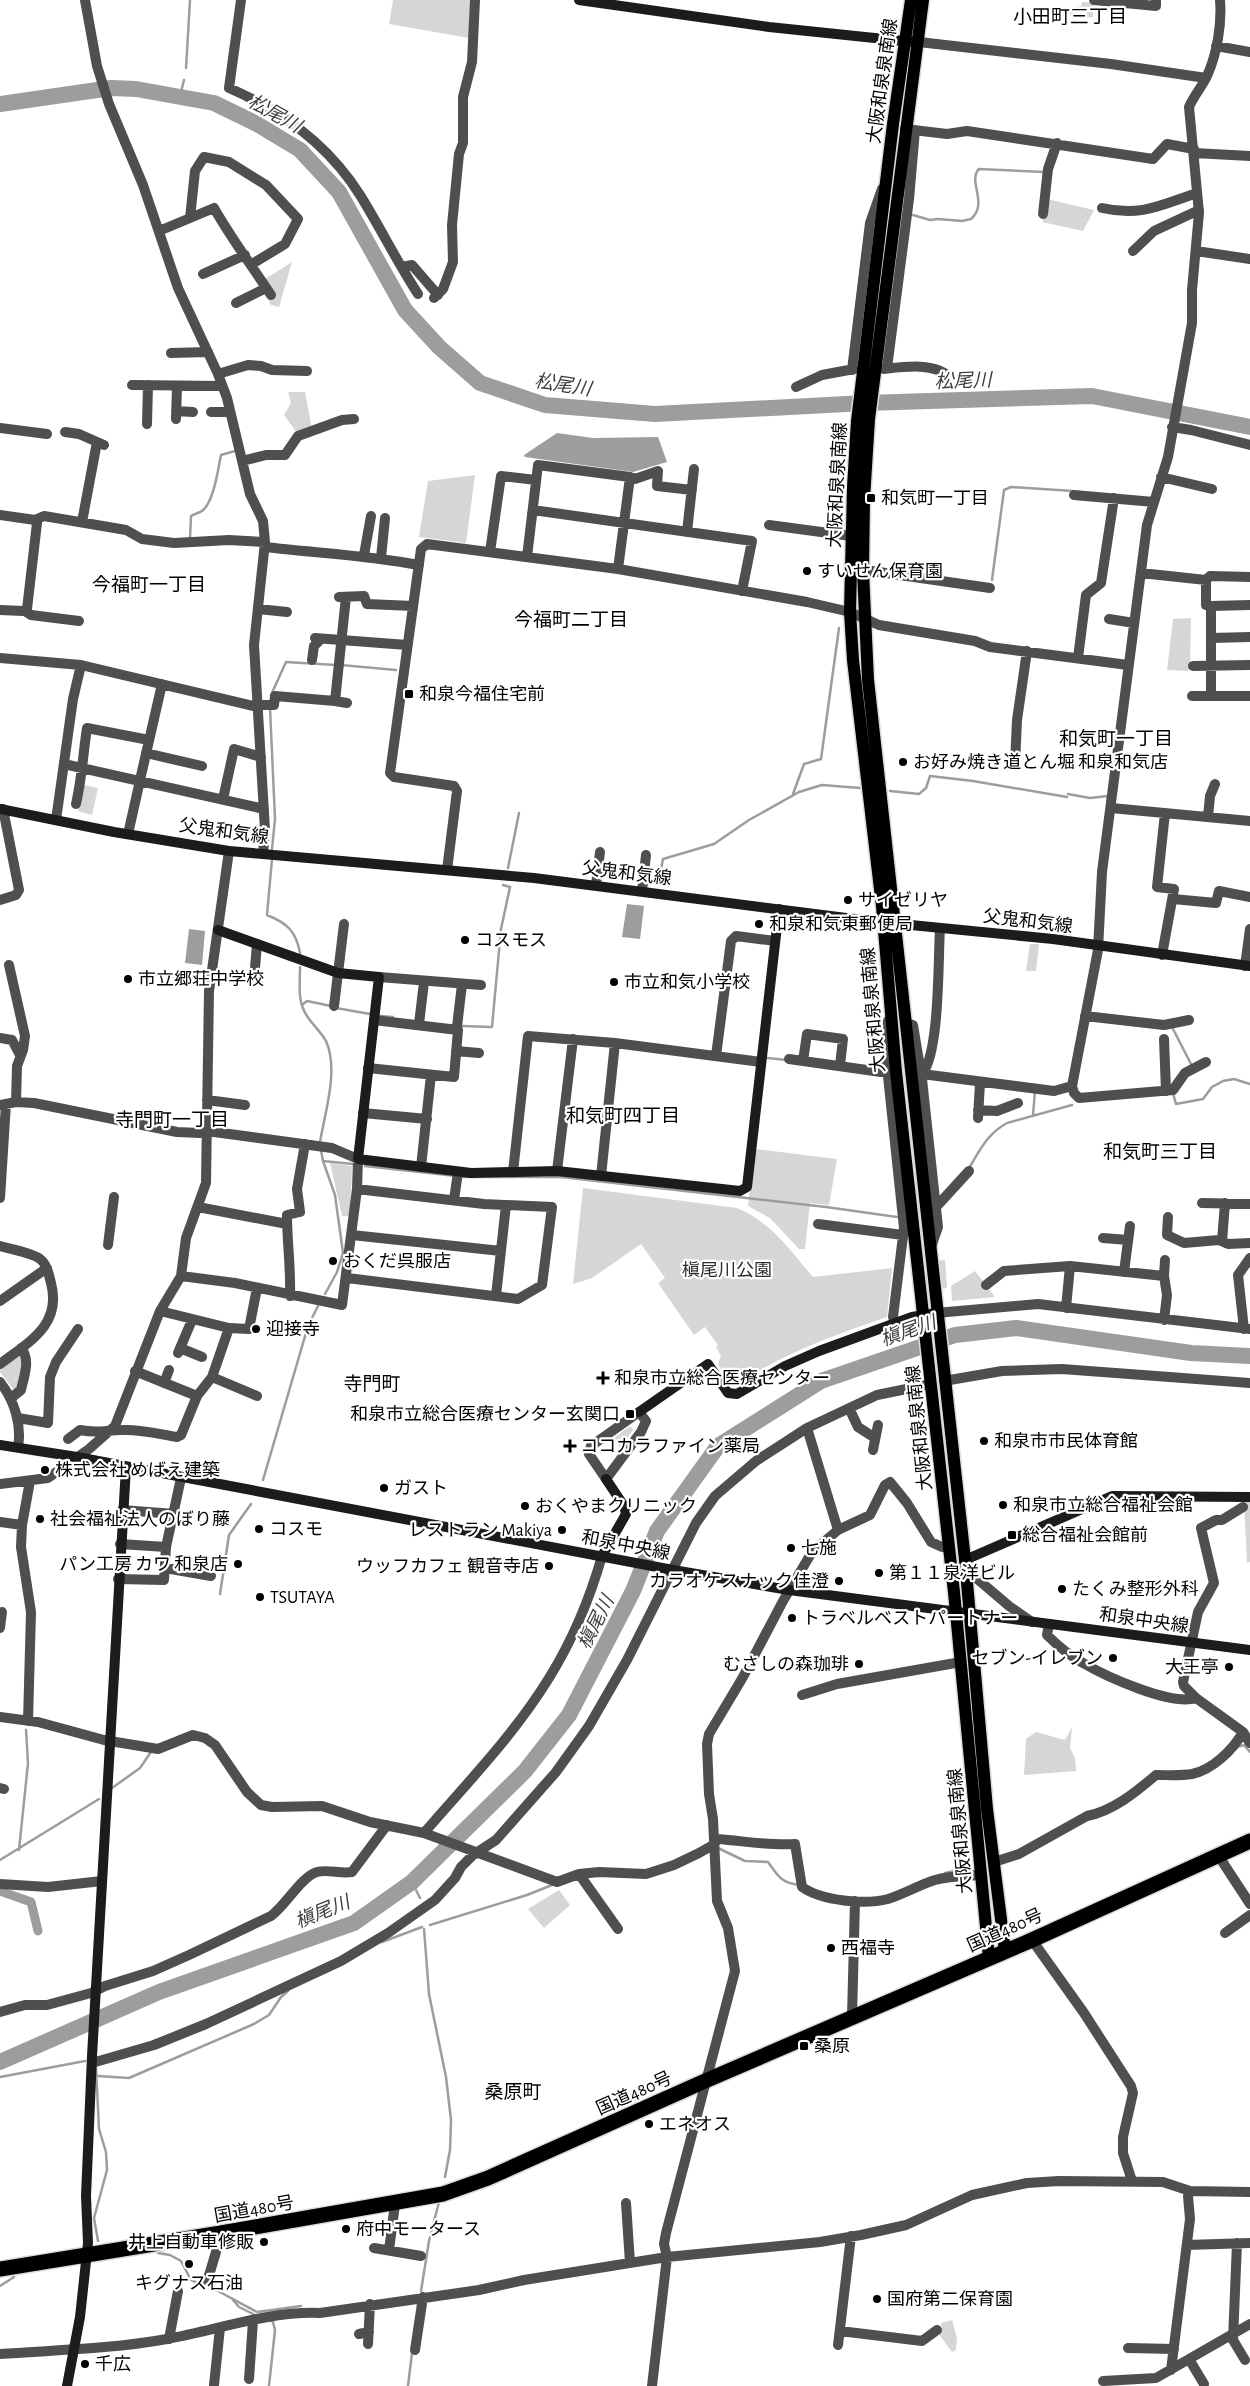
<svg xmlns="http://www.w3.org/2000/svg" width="1250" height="2386" viewBox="0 0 1250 2386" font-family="'Alegreya Sans','Noto Sans JP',sans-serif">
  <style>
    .green { fill: #d6d6d6 }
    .water { fill: #9d9d9d }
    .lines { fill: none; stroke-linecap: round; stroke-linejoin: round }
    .stream { stroke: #9d9d9d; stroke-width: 2.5 }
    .canal { stroke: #9d9d9d; stroke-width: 9 }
    .river { stroke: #9d9d9d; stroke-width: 16 }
    .primary-casing { stroke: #dbdbdb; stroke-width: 15 }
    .highway-casing { stroke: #dbdbdb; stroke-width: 18 }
    .street { stroke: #4f4f4f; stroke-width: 10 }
    .secondary { stroke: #1c1c1c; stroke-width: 10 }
    .primary { stroke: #000; stroke-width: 12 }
    .highway { stroke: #000; stroke-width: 15 }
    .poi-dot { fill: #000; stroke: #fff; stroke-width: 2 }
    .labels { text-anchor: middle; stroke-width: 4.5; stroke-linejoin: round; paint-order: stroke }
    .street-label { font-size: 18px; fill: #000; stroke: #fff }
    .poi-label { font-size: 18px; fill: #000; stroke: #fff; text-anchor: start }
    .park-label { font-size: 18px; fill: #2d2d2d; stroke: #fff }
    .neighbourhood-label { font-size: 19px; fill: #000; stroke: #fff }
    .water-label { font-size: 19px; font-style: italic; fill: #3e3e3e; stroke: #fff }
  </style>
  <rect width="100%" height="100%" fill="#fff"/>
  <!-- green -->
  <path class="green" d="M393,0H471L469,38L389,24Z
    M1082,2L1094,3L1093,17L1080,18L1068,13L1069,8L1081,6Z
    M1047,199L1094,210L1083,231L1042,222L1045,216Z
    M292,262L279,307L271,305L268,299L275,295L265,279Z
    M288,392H305L312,429L297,433L284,415L291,403Z
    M475,475L466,543L419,537L428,481Z
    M1191,618L1190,668L1187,671L1167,670L1173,619Z
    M84,785L98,788L92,815L78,811Z
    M1030,944H1039L1036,971H1026Z
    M755,1149L837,1159L829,1205L810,1203L805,1249H799L770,1218L748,1206Z
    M330,1163L352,1166L350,1216H342Z
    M583,1188L737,1208C772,1223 789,1249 813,1277L892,1268L887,1317C836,1335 781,1353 736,1386H732L718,1364L721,1356L716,1347L718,1345L705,1327L694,1335L658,1283L665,1278L641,1244L592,1278L573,1284Z
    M945,1260L947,1288L939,1289L936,1261Z
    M975,1271L995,1297L952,1301L951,1286Z
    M19,1355L24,1359L16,1390L13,1389L0,1372V1368Z
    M630,1426L633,1430L621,1447L618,1446L614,1438Z
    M1244,1502H1250V1562L1247,1563Z
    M1072,1727L1070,1748L1075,1758L1076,1771L1024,1775L1026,1739L1036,1732L1065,1740Z
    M559,1890L570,1905L544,1928L528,1909Z
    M952,2320L957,2338L956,2350L952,2352L938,2333L942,2329L941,2323Z"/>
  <!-- water -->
  <path class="water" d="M557,433L593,438L658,437L667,462L633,472L525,457L524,455Z
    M627,904L644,906L640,939L622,937Z
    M189,929L205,931L202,965L185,963Z"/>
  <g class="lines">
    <!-- stream -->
    <path class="stream" d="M186,68L190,0
      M180,96L184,80
      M913,215L930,220L938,219L962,221L971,219C989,203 967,181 979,169L1044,172
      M190,539L191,516C194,514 199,513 202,511C214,502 218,469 221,455L235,451
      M992,580L1004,490L1011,487L1073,491
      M341,665L396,670
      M271,695L286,662L336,665
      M270,708L275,819L272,849
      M890,791L919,794L926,788L930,776L973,781L1067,797
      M793,794L804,764L821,759L839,628
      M1068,794L1090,798L1108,796
      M272,859L267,915C287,923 296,931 300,953
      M508,868L519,813
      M658,885L663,859L714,844L749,820L799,792L822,785L860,788
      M300,967C300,985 297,1001 307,1016C313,1025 321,1032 326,1041C339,1070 325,1112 320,1142
      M302,1005L307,1001L331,1006
      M336,1008L370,1014
      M380,1016L393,1017
      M461,1026L492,1027L501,929L510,887L503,885
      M1172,1027L1192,1066
      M767,1058L787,1060
      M1173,1093L1176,1104L1203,1099L1212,1087L1223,1081L1234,1079L1250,1084
      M1033,1115L1035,1091
      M321,1150L323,1161L335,1195L343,1253L337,1272L325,1294
      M323,1161L353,1164
      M365,1166L456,1176
      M969,1168C980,1150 987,1134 1007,1123L1072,1105
      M461,1177H561L826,1207L897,1217
      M263,1480L308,1326L318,1306
      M220,1594L229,1535L251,1504
      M1237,1747L1244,1745L1250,1752
      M112,1788L140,1768L151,1752
      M718,1848L745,1861L768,1862C778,1876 781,1883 799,1885
      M19,1850L28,1763L26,1730
      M0,1860L99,1799
      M945,1873L972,1867
      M412,1882L420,1898
      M430,1925L527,1895L552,1885
      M424,1929L429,1994L446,2077L451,2120L450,2150L445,2177
      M382,1942L422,1927
      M96,2068L99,2129L106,2152L107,2170L94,2218L98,2241
      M98,2076L129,2078L254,2024L269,2015L281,1997L288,1991
      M0,2077L85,2061
      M158,2253L170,2255L181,2261L191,2280L218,2291L257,2312L301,2306
      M0,2286L14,2277
      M421,2291L429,2241L439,2202
      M233,2300L239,2307L255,2315
      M269,2386L275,2330L273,2322L270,2320
      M408,2386L412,2353"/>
    <!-- canal -->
    <path class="canal" d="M0,1891L31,1902L38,1931"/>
    <!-- river -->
    <path class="river" d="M0,104L111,88L136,89L214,103L257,124L300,150L339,192L405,310L439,347L480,383L545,405L655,414L865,403L1092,396L1250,427
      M0,2062L159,1992L354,1923L412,1882L525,1771L569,1715L633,1591L657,1531L718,1446L821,1381L955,1335L1016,1328L1191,1353L1250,1356"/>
    <defs>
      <path id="primary" d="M911,0L893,124L857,421L853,487L850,612L853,660L882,906L896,1072L954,1592L989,1958
        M923,0L869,419L864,499L863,572L868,680L965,1560L987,1809L1005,1951"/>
      <path id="highway" d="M0,2269L215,2234L443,2194L488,2178L705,2081L1032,1940L1250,1841"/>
    </defs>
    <!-- primary casing -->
    <use href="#primary" class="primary-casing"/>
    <!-- highway casing -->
    <use href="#highway" class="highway-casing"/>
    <!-- street -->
    <path class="street" d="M85,0L97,66L109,104L143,185L178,288L218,374L227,398L250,494L263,521L265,542L254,645L265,830L263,854
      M241,0L229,88C282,111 329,146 360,195C380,227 397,262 418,294
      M1094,0L1156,6V0
      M919,42L1111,64L1206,78
      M1216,46L1250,52
      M905,129L947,134L967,131L1153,159L1167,144L1194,149
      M1194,153L1250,156
      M1102,208C1141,217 1161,205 1197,193
      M1043,214L1048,169L1057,143
      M190,218L195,171L204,157L229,162L266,185L298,219L285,244L252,264
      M159,231L214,208C231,238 252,266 271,295
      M1133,251L1154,231L1199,210
      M1196,251L1250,259
      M402,267L412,265L438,295
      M203,274L245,255
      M434,298L443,289L453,262L452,225L459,154L463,143V97L472,62L475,0
      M236,303L266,288
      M171,353L208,352
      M887,368L909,199L915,130
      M884,369C902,367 935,362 949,377
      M852,370L870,223L882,189
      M218,374L248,365L261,366L272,370L307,371
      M132,385L222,386
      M796,387L822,375L854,369
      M176,411L193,412
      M211,412H229
      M176,419L177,386
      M147,424L148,385
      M1172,427L1191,430L1250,445
      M0,428L47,434
      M65,432L79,434L104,445
      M242,461L266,455H285L298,436L342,420L354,419
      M630,477L635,479L658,471L657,486L692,490
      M1161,477L1212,489
      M1074,495L1154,502
      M533,510L752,541L742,591
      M0,515L35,520L44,516L126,530L142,539L174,543L229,540L265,542
      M82,522L97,442
      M769,525L851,536
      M687,532L694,469
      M265,547C316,553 368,555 419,565
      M490,552L501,476L536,480
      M364,555L371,516
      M527,557L538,465L630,477L618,569
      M381,558L385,518
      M863,572L872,571L990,588
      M1141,573L1206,580L1210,576L1250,577
      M1206,580V605L1211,606V696
      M339,597L364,596L367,604L413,606
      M1211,606L1250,605
      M258,609L287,612
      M0,610L23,611L27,609L37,523L35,520
      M25,611L31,615L79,621
      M1109,619L1134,623
      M315,638L407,645
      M1211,638L1250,637
      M0,658L81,665L257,707
      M1078,658L1086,595L1101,583L1114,498
      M312,660L314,646L321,639
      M1193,666L1250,665
      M1192,696H1250
      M335,701L347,703
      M257,705H274L275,696L335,701L346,597
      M146,753L202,766
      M1015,763L1017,720L1027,651
      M64,764L264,809
      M140,780L162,684
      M223,799L234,749L261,757
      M76,804C82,778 83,754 87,728L149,740
      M1111,808L1250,821
      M1208,817L1210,796L1215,784
      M56,820L73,699L81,665
      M128,834L139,785
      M447,870L457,791L454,786L394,777L390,773L421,549L427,544L618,569L807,602L850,612L879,625L975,641L990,647L1128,665
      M596,885L600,852
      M642,891L646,855
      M1173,899L1216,903L1219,891L1250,897
      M0,900L16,895L19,890L3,809
      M1162,955L1174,889L1157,887L1165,813
      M9,965L25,1036L23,1050L17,1066L16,1102
      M1245,966L1250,929
      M379,977L481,985
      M254,980L257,944
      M334,1006L344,924
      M1085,1016L1164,1025L1189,1020
      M888,1021L885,1048L904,1228L893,1317L895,1323
      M906,1023L913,1025L922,1079L938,1227L931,1247
      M419,1024L424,982
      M458,1030L457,1027L462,984
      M0,1038L12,1040L20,1055
      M1164,1039L1166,1091
      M456,1051L479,1053
      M716,1056L731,941L736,936L775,941
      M789,1059L881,1072L887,1071
      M803,1061L807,1034L843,1039L840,1065
      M368,1068L454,1077L458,1030L374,1020
      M922,1074L1054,1091L1072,1086L1098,950L1102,872L1147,525L1168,457L1192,323V290L1199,213L1189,107C1194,95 1202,87 1207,76C1217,54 1222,24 1220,0
      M922,1074C940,1053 938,959 940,928
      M1072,1086L1074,1093L1079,1098L1173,1090L1185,1073L1206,1062
      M207,1100L245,1105
      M0,1105L16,1102L34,1103L177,1132L200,1133L207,1131L332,1148L358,1159L357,1189L342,1305L235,1283L181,1276
      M978,1110L997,1111L1018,1103
      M363,1113L427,1119
      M978,1118L980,1083
      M421,1167L431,1075
      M557,1171L573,1039
      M513,1172L528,1036L615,1043L761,1062
      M601,1176L615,1043
      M0,1198L6,1104
      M454,1200L458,1172
      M1202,1203L1250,1204
      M198,1207L287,1224
      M936,1207L969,1171
      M1168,1217L1167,1235L1184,1243L1219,1240L1228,1244L1250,1243
      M818,1224L903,1235
      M352,1235L501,1251
      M1103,1238L1128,1240
      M1222,1241L1225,1203
      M108,1245L114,1197
      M0,1246C10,1249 33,1253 40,1259C47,1264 49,1275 51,1283C62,1325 29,1342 0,1364
      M1124,1272L1130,1226
      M347,1278L518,1299L542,1285L552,1207L484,1204L357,1189
      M986,1285L1004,1271L1070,1266L1164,1276
      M290,1296C291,1268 287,1242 287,1215L300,1212L297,1189L305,1144
      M496,1296L506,1205
      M0,1301L47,1268
      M1066,1308L1070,1266
      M936,1313L1038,1304L1250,1329
      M1164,1320L1167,1295L1164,1276L1165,1260
      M229,1328L249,1329L257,1288
      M1244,1329L1238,1275L1250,1258
      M180,1348L202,1357
      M178,1353L192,1320
      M135,1371L197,1396
      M212,1377L257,1396
      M944,1381L1002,1371L1062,1369L1250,1383
      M0,1382C14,1400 22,1424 18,1447
      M164,1383L169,1370
      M11,1398L21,1390C24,1376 31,1360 21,1348
      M849,1408L858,1427L875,1438
      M639,1412L646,1421L641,1432L606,1479L589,1454L591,1446Z
      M18,1418L48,1423L50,1377L56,1362L78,1329
      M807,1428L838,1530
      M68,1439L80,1430C98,1434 105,1430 122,1430C141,1429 159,1434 177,1437L181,1435L197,1396L212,1377L229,1328L160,1311
      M873,1450L878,1425
      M0,1484L48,1478L89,1449L115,1426L160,1311L181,1276L186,1238L206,1183L209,991L229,851
      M122,1510L174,1514
      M0,1522L22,1525
      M120,1544L166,1547
      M165,1568L211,1576
      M975,1577L1009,1606L1032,1622
      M118,1579L164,1580L166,1547L181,1478
      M1049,1624L1047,1635C1057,1645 1070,1656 1083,1663C1107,1677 1171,1706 1196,1698L1243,1732L1250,1743
      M0,1628L2,1612
      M802,1695L837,1684L961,1662
      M1196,1698L1184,1686L1183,1682L1198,1612L1214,1583L1201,1528L1216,1520H1222L1243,1507
      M0,1717L38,1722L104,1740L158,1749L193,1735L205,1738L215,1745L247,1792L261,1805L272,1807L322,1806L370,1822L424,1833L557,1882L579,1874L599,1872L646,1874L674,1865L699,1853L713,1845L718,1839C744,1841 770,1846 795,1844L802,1887C822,1901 865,1905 888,1899C904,1894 919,1885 935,1880C949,1876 966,1876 981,1875
      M28,1721L31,1612L21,1547L22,1525L30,1481
      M0,1788L4,1789
      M424,1833C467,1783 514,1735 549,1678C572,1641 590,1598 602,1556
      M1218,1855L1250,1904
      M994,1862L1019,1854L1087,1816C1113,1811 1136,1792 1156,1775C1168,1775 1180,1776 1192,1774C1212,1770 1233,1750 1243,1732
      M579,1874L618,1929
      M0,1884L48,1887L102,1881
      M1225,1933L1250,1915
      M1032,1940L1084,2013L1131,2086L1133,2093L1123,2137V2153L1132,2181
      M0,2012L25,2005H47L91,1993L105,1986L153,1971L189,1955L271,1916C286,1905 301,1877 317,1872C328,1869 340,1874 352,1872L387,1825
      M852,2017L855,1901
      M92,2063L154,2045L206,2024L341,1961L388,1933L435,1900L455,1878L461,1867L473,1855L496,1840L556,1772L589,1726L627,1660L696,1523L715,1496L756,1461L807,1428L877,1395L931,1384
      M626,2203L630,2263
      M1237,2243L1233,2340L1245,2360
      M1187,2245L1250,2243
      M374,2248L421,2256
      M389,2250L395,2204
      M207,2282L216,2252L215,2234
      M840,2331L922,2341L937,2330
      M359,2334L369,2332
      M169,2339L178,2291
      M368,2344L370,2304
      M838,2345L851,2236
      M1128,2348L1174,2349
      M415,2350L423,2297
      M0,2354C56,2350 112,2349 167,2339C218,2330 268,2311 320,2313L479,2290L524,2280L667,2257L820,2242L861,2235L906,2225L972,2195L1027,2183L1059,2181L1163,2182L1190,2191L1250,2192
      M1189,2359L1204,2384
      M1171,2370L1190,2219L1188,2196L1190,2191
      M249,2379L253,2321
      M1103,2381L1156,2378L1250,2324
      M214,2385L220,2328
      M652,2386L667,2257L664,2244L666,2233L735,1971L728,1928L717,1901L713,1819L709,1794L707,1744L709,1734L743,1677L783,1601L812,1552L838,1530L870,1515L885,1485L890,1482L907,1503L931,1542L942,1547H949"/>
    <!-- secondary -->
    <path class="secondary" d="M579,0L769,27L913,42
      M0,809L114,832L229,851L534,878L870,921L1053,939L1250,966
      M218,930L338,973L379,977L358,1159L471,1173L557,1171L740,1191L747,1187L779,909
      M639,1412L708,1364L728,1393L737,1394L785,1366L819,1351L912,1317L936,1313
      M0,1445L77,1457L673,1570L789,1590L1250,1650
      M602,1556L626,1514L624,1506L606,1479
      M965,1560L1112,1496L1250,1497
      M67,2386L80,2317L88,2243L86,2196L92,2056L126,1467"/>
    <!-- primary -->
    <use href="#primary" class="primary"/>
    <!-- highway -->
    <use href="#highway" class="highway"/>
  </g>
  <!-- markers -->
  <g class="poi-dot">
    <rect x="866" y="493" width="10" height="10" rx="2.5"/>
    <circle cx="807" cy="571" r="5"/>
    <rect x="404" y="689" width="10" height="10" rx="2.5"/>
    <circle cx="903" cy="762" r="5"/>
    <circle cx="848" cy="900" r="5"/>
    <circle cx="759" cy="924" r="5"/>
    <circle cx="465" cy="940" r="5"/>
    <circle cx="128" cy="979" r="5"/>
    <circle cx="614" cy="982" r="5"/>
    <circle cx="333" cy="1261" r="5"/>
    <circle cx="256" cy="1329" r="5"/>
    <path d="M600.5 1370.5h5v5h5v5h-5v5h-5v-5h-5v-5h5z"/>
    <rect x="625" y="1409" width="10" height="10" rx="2.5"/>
    <circle cx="984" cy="1441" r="5"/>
    <path d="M567.5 1438.5h5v5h5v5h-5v5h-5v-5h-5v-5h5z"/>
    <circle cx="45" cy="1470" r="5"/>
    <circle cx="384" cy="1488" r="5"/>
    <circle cx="1003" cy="1505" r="5"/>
    <circle cx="525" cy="1506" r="5"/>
    <circle cx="40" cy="1519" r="5"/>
    <circle cx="259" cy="1529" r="5"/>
    <circle cx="562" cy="1530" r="5"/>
    <rect x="1007" y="1530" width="10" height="10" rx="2.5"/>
    <circle cx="791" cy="1548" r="5"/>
    <circle cx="238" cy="1564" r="5"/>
    <circle cx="549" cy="1566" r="5"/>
    <circle cx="879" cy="1573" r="5"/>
    <circle cx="839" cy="1581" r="5"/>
    <circle cx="1062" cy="1589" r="5"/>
    <circle cx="260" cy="1597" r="5"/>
    <circle cx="792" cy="1618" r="5"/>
    <circle cx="1113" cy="1658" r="5"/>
    <circle cx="859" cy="1664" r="5"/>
    <circle cx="1229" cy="1667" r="5"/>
    <circle cx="831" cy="1948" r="5"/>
    <rect x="799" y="2041" width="10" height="10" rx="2.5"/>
    <circle cx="649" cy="2124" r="5"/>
    <circle cx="346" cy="2229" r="5"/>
    <circle cx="264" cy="2242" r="5"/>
    <circle cx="189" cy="2264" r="5"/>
    <circle cx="877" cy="2299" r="5"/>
    <circle cx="85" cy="2364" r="5"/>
  </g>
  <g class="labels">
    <!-- street labels -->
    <g class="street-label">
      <text transform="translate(882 81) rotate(-82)" y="6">大阪和泉泉南線</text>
      <text transform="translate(837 485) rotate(-87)" y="6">大阪和泉泉南線</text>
      <text transform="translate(224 831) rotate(8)" y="6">父鬼和気線</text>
      <text transform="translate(627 873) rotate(7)" y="6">父鬼和気線</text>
      <text transform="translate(1028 921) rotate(7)" y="6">父鬼和気線</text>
      <text transform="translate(873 1010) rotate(-95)" y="6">大阪和泉泉南線</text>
      <text transform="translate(919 1428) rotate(-96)" y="6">大阪和泉泉南線</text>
      <text transform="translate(626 1545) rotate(11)" y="6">和泉中央線</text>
      <text transform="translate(1144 1620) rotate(8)" y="6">和泉中央線</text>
      <text transform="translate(960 1831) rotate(-95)" y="6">大阪和泉泉南線</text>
      <text transform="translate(1005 1930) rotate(-24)" y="6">国道480号</text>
      <text transform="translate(634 2093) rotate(-24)" y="6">国道480号</text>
      <text transform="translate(254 2209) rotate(-10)" y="6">国道480号</text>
    </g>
    <!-- poi labels -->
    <g class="poi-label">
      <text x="881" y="504">和気町一丁目</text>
      <text x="817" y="577">すいせん保育園</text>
      <text x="419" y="700">和泉今福住宅前</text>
      <text x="913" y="768">お好み焼き道とん堀 和泉和気店</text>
      <text x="858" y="906">サイゼリヤ</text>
      <text x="769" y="930">和泉和気東郵便局</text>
      <text x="475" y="946">コスモス</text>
      <text x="138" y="985">市立郷荘中学校</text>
      <text x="624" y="988">市立和気小学校</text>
      <text x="343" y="1267">おくだ呉服店</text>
      <text x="266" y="1335">迎接寺</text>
      <text x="614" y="1384">和泉市立総合医療センター</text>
      <text x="620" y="1420" text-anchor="end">和泉市立総合医療センター玄関口</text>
      <text x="994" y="1447">和泉市市民体育館</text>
      <text x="580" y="1452">ココカラファイン薬局</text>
      <text x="55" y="1476">株式会社 めばえ建築</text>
      <text x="394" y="1494">ガスト</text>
      <text x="1013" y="1511">和泉市立総合福祉会館</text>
      <text x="535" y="1512">おくやまクリニック</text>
      <text x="50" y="1525">社会福祉法人のぼり藤</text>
      <text x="269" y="1535">コスモ</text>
      <text x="552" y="1536" text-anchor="end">レストラン Makiya</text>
      <text x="1022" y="1541">総合福祉会館前</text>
      <text x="801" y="1554">七施</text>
      <text x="228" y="1570" text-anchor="end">パン工房 カワ 和泉店</text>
      <text x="539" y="1572" text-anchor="end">ウッフカフェ 観音寺店</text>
      <text x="889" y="1579">第１１泉洋ビル</text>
      <text x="829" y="1587" text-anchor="end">カラオケスナック佳澄</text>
      <text x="1072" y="1595">たくみ整形外科</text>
      <text x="270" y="1603">TSUTAYA</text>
      <text x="802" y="1624">トラベルベストパートナー</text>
      <text x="1103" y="1664" text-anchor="end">セブン-イレブン</text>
      <text x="849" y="1670" text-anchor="end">むさしの森珈琲</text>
      <text x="1219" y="1673" text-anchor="end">大王亭</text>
      <text x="841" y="1954">西福寺</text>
      <text x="814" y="2052">桑原</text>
      <text x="659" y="2130">エネオス</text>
      <text x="356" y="2235">府中モータース</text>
      <text x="254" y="2248" text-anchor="end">井上自動車修販</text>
      <text x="189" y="2289" text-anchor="middle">キグナス石油</text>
      <text x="887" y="2305">国府第二保育園</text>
      <text x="95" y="2370">千広</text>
    </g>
    <!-- park labels -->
    <g class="park-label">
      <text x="727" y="1276">槇尾川公園</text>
    </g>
    <!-- neighbourhood labels -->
    <g class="neighbourhood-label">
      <text x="1070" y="23">小田町三丁目</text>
      <text x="149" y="591">今福町一丁目</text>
      <text x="571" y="626">今福町二丁目</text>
      <text x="1116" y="745">和気町一丁目</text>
      <text x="623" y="1122">和気町四丁目</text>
      <text x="172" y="1126">寺門町一丁目</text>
      <text x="1160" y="1158">和気町三丁目</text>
      <text x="372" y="1390">寺門町</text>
      <text x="513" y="2098">桑原町</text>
    </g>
    <!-- water labels -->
    <g class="water-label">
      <text transform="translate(275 113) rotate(29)" y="7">松尾川</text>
      <text transform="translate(963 380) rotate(-2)" y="7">松尾川</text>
      <text transform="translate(563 384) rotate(9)" y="7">松尾川</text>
      <text transform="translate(908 1330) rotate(-19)" y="7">槇尾川</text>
      <text transform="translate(595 1622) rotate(-63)" y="7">槇尾川</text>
      <text transform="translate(322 1911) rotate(-22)" y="7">槇尾川</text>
    </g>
  </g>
</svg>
